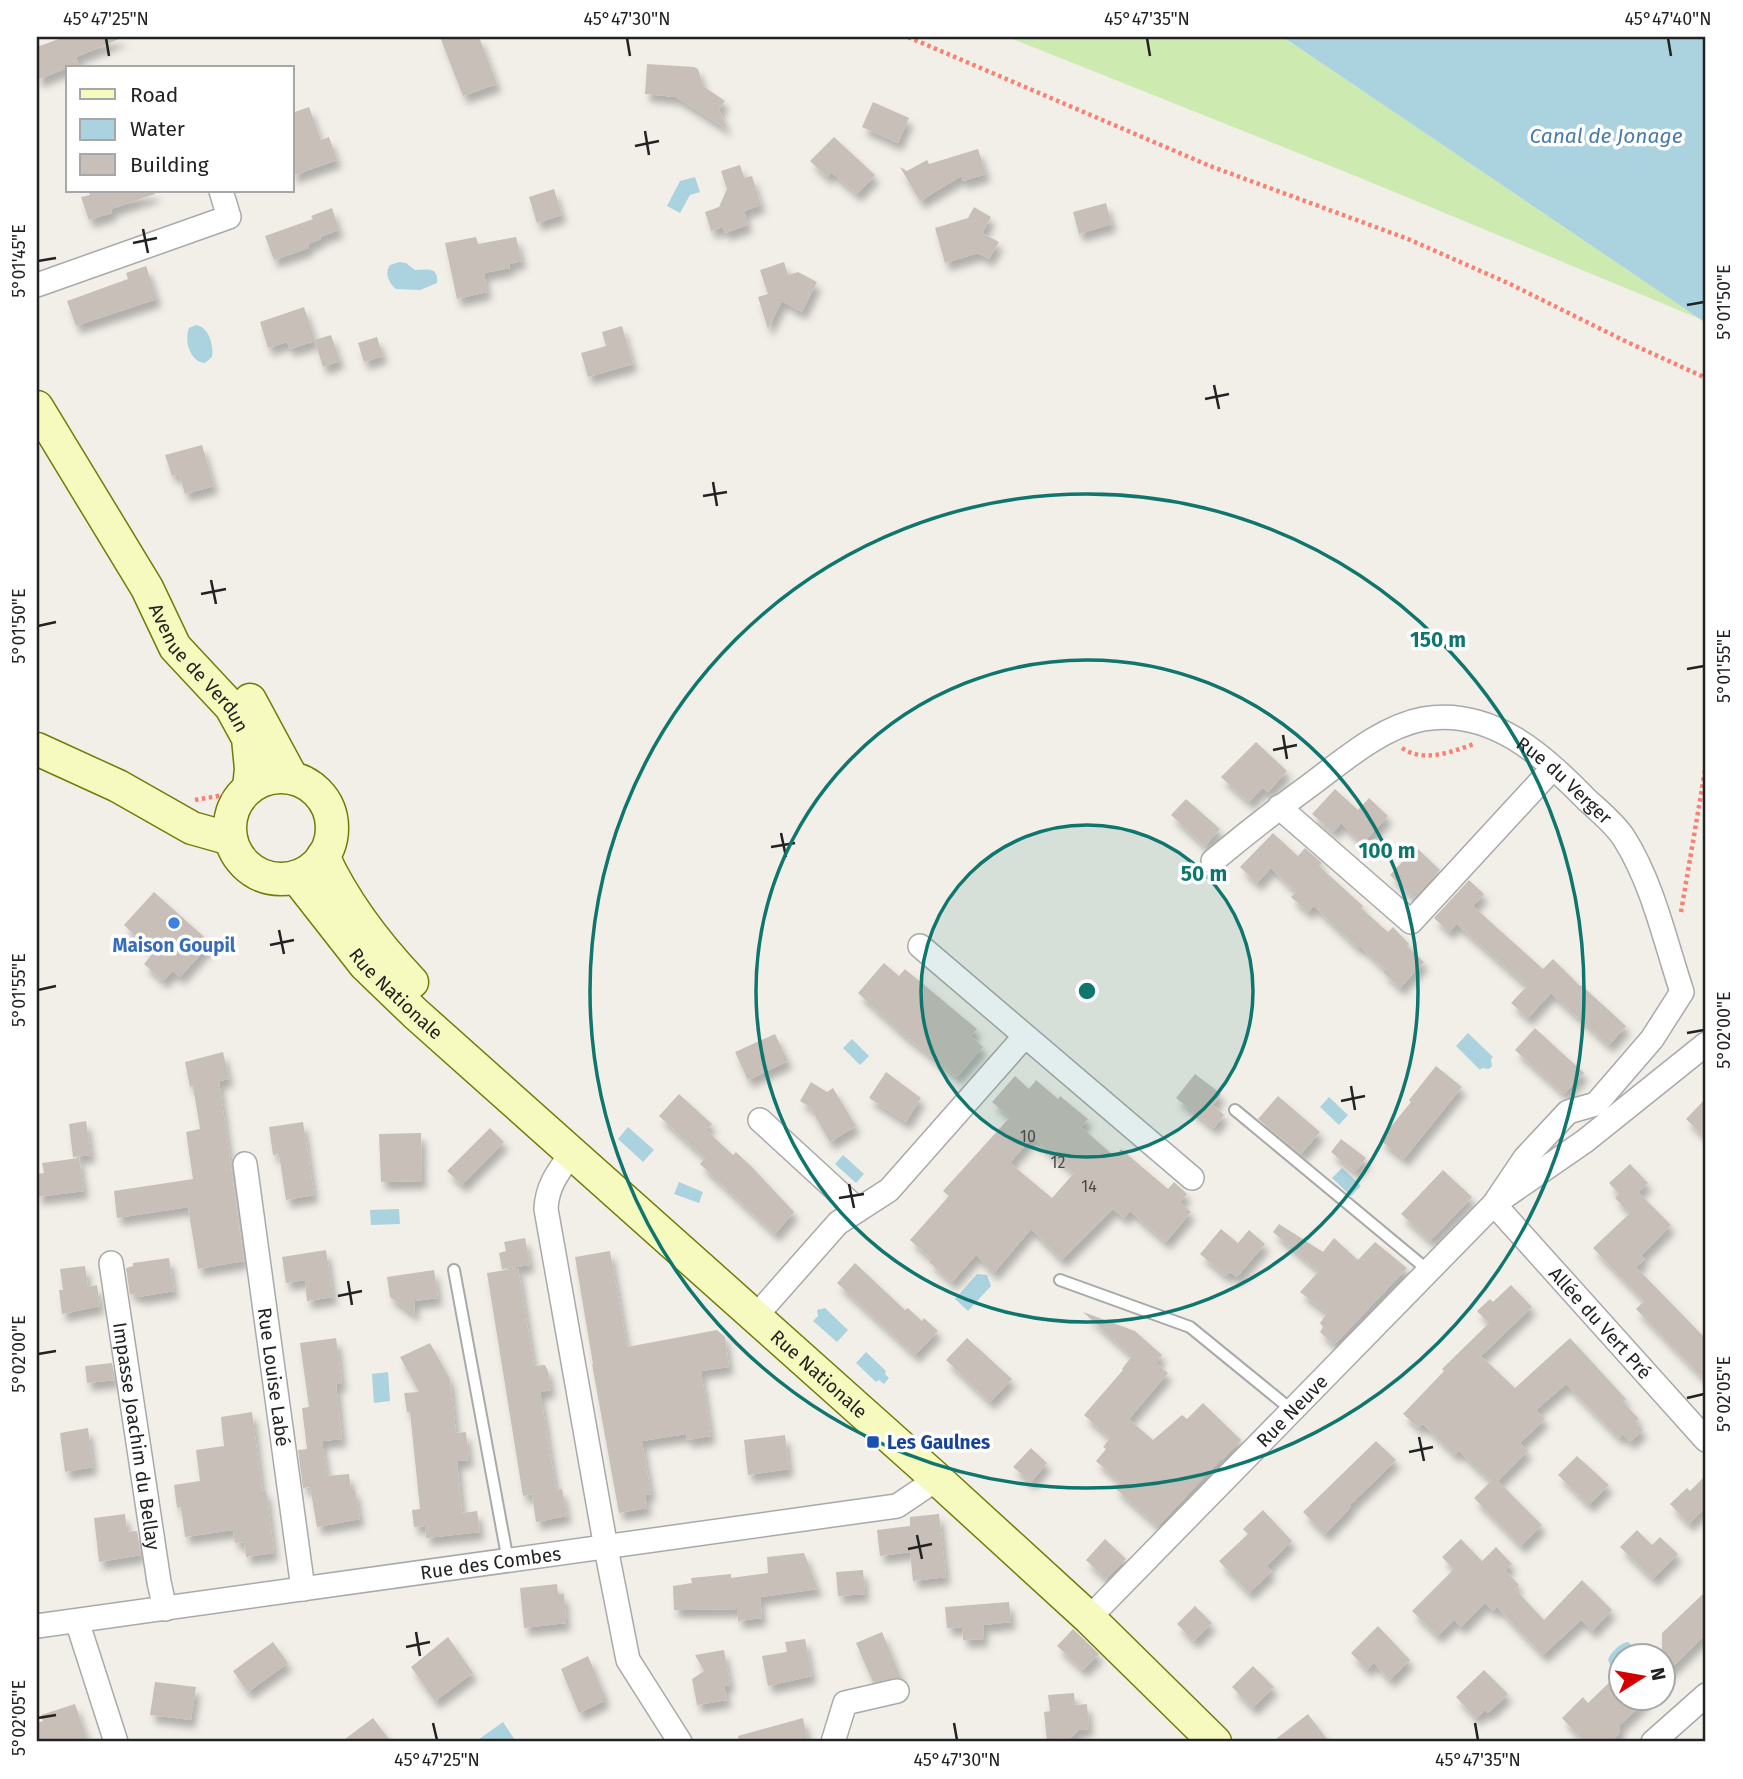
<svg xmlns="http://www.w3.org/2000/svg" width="1743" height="1779" viewBox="0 0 1743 1779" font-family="'Fira Sans',sans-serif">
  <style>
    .grass { fill: #cdebb0 }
    .water { fill: #aad3df }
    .building { fill: #c7bfb8; fill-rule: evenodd; filter: url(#shadow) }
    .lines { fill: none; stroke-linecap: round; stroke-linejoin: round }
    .service-casing { stroke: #a9a9a9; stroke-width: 14 }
    .minor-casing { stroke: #a9a9a9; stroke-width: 26 }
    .secondary-casing { stroke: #707d05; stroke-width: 35 }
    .path { stroke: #fa8072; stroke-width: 4.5; stroke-dasharray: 3.5 3.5; stroke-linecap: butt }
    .service { stroke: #fff; stroke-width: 10 }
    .minor { stroke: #fff; stroke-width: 23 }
    .secondary { stroke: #f7fabf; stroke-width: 32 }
    .ticks { fill: none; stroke: #222; stroke-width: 2.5 }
    .ring { fill: none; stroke: #0f766e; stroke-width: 3.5 }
    .shop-dot { fill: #3f7fe0; stroke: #fff; stroke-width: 2.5 }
    .transit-dot { fill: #1a4fb4; stroke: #fff; stroke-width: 2.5 }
    .labels { text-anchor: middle; stroke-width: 7; stroke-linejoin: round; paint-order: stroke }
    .number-label { font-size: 16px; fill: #4b4948 }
    .street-label { font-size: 19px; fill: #222; stroke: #fff }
    .shop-label { font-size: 19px; font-weight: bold; fill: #366cbe; stroke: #fff }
    .transit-label { font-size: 19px; font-weight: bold; fill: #164399; stroke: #fff; text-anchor: start }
    .water-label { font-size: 21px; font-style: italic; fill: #4a7aab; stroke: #fff }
    .centre { fill: #0f766e; stroke: #fff; stroke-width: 3.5 }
    .ring-label { font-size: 21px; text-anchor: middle; font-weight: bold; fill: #0f766e; stroke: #fff; stroke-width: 7; stroke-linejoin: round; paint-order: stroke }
    .neatline { fill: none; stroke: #222; stroke-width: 2.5 }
    .ticks-label { font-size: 18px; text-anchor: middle; fill: #222 }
  </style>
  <defs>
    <filter id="shadow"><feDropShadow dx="4.5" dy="8" stdDeviation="3.5" flood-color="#0004"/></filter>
  </defs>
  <rect width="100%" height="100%" fill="#f2efe9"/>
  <!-- grass -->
  <path class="grass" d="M1008,37H1283L1700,319L1363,179Z"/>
  <!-- water -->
  <path class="water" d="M1283,37H1706V323L1700,319Z
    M695,177L700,192L690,195L680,213L667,206L680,181Z
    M399,262L406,263L415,270C426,270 439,266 437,283L420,290L396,289C389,283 384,273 390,265Z
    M196,325C209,327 214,345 212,357L205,363C190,362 184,341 189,328Z
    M1468,1033L1493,1057L1491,1059L1492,1066L1489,1069L1482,1068L1480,1070L1456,1046Z
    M852,1039L869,1056L860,1065L843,1048Z
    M1329,1097L1348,1115L1339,1125L1320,1107Z
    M628,1127L654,1150L643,1162L618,1139Z
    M843,1155L864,1174L856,1183L835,1164Z
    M1342,1168L1361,1186L1351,1196L1332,1178Z
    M679,1182L703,1192L699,1203L674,1194Z
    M399,1209L400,1224L371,1225L370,1210Z
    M977,1274L987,1275L991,1286L968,1311L955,1299Z
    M825,1308L848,1330L837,1342L813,1321L818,1316L817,1310Z
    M866,1352L886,1371L885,1374L889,1378L884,1384L879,1380L876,1382L856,1363Z
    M388,1372L390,1401L374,1403L372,1374Z
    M1628,1642L1633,1646L1634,1652L1630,1656H1620L1619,1667H1611L1608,1660C1610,1653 1620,1643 1628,1642Z
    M503,1722L515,1740L512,1742H475Z"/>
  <!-- building -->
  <path class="building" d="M64,37H124L76,57L80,68H67L37,80V47Z
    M440,37H479L497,84L463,96Z
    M647,64L694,67L698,69L703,86L725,101L719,109L727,129L676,97L645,94Z
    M873,102L909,118L898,143L862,127Z
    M309,107L321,140L329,137L337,160L292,176V113Z
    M834,137L875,175L857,194L831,172L827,177L810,161Z
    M978,149L986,174L963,181L961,176L920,201L900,167L907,171L927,160L929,164Z
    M740,165L744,178L752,176L761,205L744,211L748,225L725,233L723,227L711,231L705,212L719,207L727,189L721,171Z
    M554,189L562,215L537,223L529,197Z
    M88,191H155V194L111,209L112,213L89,220L81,197L90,195Z
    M1106,203L1112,224L1079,234L1073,212Z
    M974,207L991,217L982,233L999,242L989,259L978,253L945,263L935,228L968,218Z
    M332,208L339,230L320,237L321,239L308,244L309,248L274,260L265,236L313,219L311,216Z
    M476,237L478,244L516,237L522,261L509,264L510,268L484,273L487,292L457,299L445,243Z
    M784,262L788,275L798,272L817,282L802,312L782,301L768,329L758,297L768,294L760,270Z
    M146,266L157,299L76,326L67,301L128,279L126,273Z
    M304,307L315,340L331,335L340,361L323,367L315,341L290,349L287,342L268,348L260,322Z
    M622,326L633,364L588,377L581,353L606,346L602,332Z
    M377,337L383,356L364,362L358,343Z
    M202,445L214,486L185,494L179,474L172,476L165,455Z
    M1256,742L1287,771L1268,792L1263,788L1249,802L1221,777Z
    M1335,789L1358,810L1369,798L1388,816L1362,844L1341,823L1333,832L1312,814Z
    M1186,799L1220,829L1205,846L1171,815Z
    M1273,833L1298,856L1305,848L1322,863L1319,866L1363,906L1361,908L1388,932L1393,927L1409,944L1407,946L1424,962L1400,988L1383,972L1385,969L1360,946L1358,948L1314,906L1308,912L1291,897L1296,892L1271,868L1257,883L1240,867Z
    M1416,847L1440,870L1414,898L1390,875Z
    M1469,880L1484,894L1473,906L1543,969L1553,959L1580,986L1581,985L1626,1026L1609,1045L1551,993L1528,1018L1511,1003L1527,986L1457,924L1449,932L1434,918Z
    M154,892L211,943L180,977L173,971L163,981L144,964L153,953L124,925Z
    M884,963L899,976L905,969L977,1029L971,1036L983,1047L957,1077L902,1033L858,993Z
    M1535,1028L1584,1073L1564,1094L1515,1050Z
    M775,1034L788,1061L748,1080L735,1052Z
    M223,1052L229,1079L219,1081L244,1261L198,1269L188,1207L117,1218L114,1191L193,1179L186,1132L200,1129L193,1086L190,1087L185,1062Z
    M1436,1066L1462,1087L1404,1159L1380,1140L1411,1102L1409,1100Z
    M886,1072L921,1098L906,1122L869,1098Z
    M1195,1074L1221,1094L1213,1105L1224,1115L1214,1128L1176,1098Z
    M1015,1076L1029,1089L1036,1080L1058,1099L1060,1096L1088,1119L1081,1127L1115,1157L1121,1149L1168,1189L1174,1182L1187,1194L1180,1202L1191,1212L1166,1242L1130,1211L1124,1218L1113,1209L1062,1260L1031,1229L994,1273L976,1255L952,1282L929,1262L932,1259L910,1240L949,1196L943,1191L1010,1117L992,1102ZM1032,1137L1074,1173L1052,1198L1010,1163Z
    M811,1082L827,1092L833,1088L856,1126L830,1142L810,1107L800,1101Z
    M679,1094L712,1124L706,1130L733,1155L736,1152L752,1167L794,1212L775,1234L700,1164L705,1158L659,1116Z
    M1278,1096L1320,1132L1301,1154L1258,1119Z
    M1706,1098V1138L1686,1119Z
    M86,1121L91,1155L73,1157L69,1124Z
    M303,1122L314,1195L286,1200L279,1154L273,1155L269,1127Z
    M490,1128L504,1142L462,1185L447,1171Z
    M421,1133L422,1181L381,1182L379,1134Z
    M1341,1139L1366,1158L1355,1172L1331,1152Z
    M79,1158L84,1191L37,1197V1174L44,1173L42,1163Z
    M1630,1164L1648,1183L1638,1192L1671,1225L1641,1256L1645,1259L1636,1267L1706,1339V1381L1636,1309L1644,1301L1593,1248L1630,1213L1615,1198L1619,1194L1609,1183Z
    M1443,1170L1472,1197L1430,1241L1401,1214Z
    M1279,1224L1323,1252L1334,1238L1358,1260L1375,1242L1407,1268L1334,1345L1320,1332L1323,1327L1320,1323L1327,1313L1300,1292L1319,1271L1273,1232Z
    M1221,1229L1238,1243L1249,1230L1265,1244L1237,1277L1230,1272L1226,1276L1200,1254Z
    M525,1238L530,1265L502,1269L499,1253L506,1251L504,1242Z
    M326,1250L333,1297L307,1301L305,1280L286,1283L282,1257Z
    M610,1251L627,1347L717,1330L725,1337L729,1367L701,1371L711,1436L687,1440L686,1434L642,1441L651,1494L645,1495L647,1508L619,1513L592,1364H593L575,1257Z
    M169,1258L174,1291L138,1297L137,1293L130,1295L126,1268L133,1266V1263Z
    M855,1263L905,1310L908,1308L922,1321L924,1318L938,1331L915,1355L837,1283Z
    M85,1266L88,1287L97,1285L100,1306L62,1314L59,1290H63L60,1269Z
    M518,1268L534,1366L545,1365L548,1371L551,1390L540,1392L556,1490L562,1489L567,1516L536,1522L532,1494L523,1496L487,1273Z
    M434,1270L438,1298L414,1301L415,1315L390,1297L387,1277Z
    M1511,1285L1532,1307L1481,1356L1515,1388L1570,1338L1626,1399L1623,1402L1639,1419L1635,1422L1643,1430L1630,1442L1622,1434L1619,1438L1566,1384L1536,1410L1545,1419L1520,1443L1528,1451L1498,1481L1542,1525L1521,1546L1474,1498L1491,1481L1459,1451L1455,1455L1423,1424L1419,1428L1403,1414L1444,1371L1442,1369L1489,1323L1477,1311L1490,1299L1493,1302Z
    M1083,1312L1135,1331L1162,1355L1156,1363L1168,1373L1129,1419L1153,1440L1182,1415L1187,1419L1203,1403L1241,1440L1222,1460L1221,1459L1158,1526L1115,1488L1120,1482L1096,1461L1106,1449L1103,1447L1110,1438L1084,1415L1123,1370L1122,1369L1132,1356Z
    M336,1338L342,1384H336L342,1439L322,1441L327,1476L349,1474L351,1490L355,1489L360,1519L317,1527L310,1487L303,1488L298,1450L307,1449L302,1408L309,1407L300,1343Z
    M967,1338L1012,1379L990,1402L946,1360Z
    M430,1343L450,1379L456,1433L466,1432L469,1460L457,1461L462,1513L477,1511L480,1532L426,1538L425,1526L414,1527L412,1510L420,1509L410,1412H407L404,1393L419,1392L400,1357Z
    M112,1363L115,1380L87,1383L85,1366Z
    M252,1412L262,1491L266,1490L274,1553L246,1557L244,1542L235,1543L233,1530L185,1537L181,1507L177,1508L174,1485L200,1481L196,1450L224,1446L221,1417Z
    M88,1428L93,1467L65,1472L60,1433Z
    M785,1435L789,1469L748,1475L744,1440Z
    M1376,1441L1396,1460L1349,1506L1351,1507L1325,1534L1303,1512Z
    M1031,1448L1047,1463L1031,1482L1013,1467Z
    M1577,1456L1609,1485L1589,1505L1558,1475Z
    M1706,1475V1507L1689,1524L1670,1504L1687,1488L1690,1491Z
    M1263,1510L1292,1541L1267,1566L1272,1571L1249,1593L1219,1561L1248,1534L1243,1529Z
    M125,1514L127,1532L137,1531L141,1555L99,1562L94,1518Z
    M939,1514L946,1577L913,1581L910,1552L880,1556L877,1530L910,1526V1517Z
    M1637,1530L1652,1545L1660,1537L1678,1554L1653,1579L1620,1547Z
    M1105,1539L1126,1559L1106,1579L1086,1560Z
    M1461,1539L1482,1561L1496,1547L1512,1564L1505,1570L1519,1585L1515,1589L1544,1620L1582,1580L1612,1610L1592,1631L1581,1620L1543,1655L1497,1607L1493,1611L1485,1603L1461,1627L1454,1620L1438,1636L1412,1611L1454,1569L1442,1557Z
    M804,1553L818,1589L760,1597L762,1618L738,1621L737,1609L674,1610L673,1586L692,1583L691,1578L731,1574V1578L768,1573L767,1557Z
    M863,1570L865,1594L838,1596L836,1572Z
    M557,1584L558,1594H564L566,1623L524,1628L520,1588Z
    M1706,1591V1634L1662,1677V1633Z
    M1009,1602L1011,1622L983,1625L984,1639L963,1640L962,1627L947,1628L945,1607Z
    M1195,1606L1212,1623L1194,1641L1177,1624Z
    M1378,1626L1410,1660L1390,1680L1374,1663L1367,1670L1351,1653Z
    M1073,1629L1099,1654L1083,1670L1057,1646Z
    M882,1632L901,1678L873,1682L856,1643Z
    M448,1637L473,1673L435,1701L411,1667Z
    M805,1639L812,1676L768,1686L762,1656L787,1652L785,1642Z
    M273,1642L288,1663L248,1692L233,1671Z
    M724,1650L730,1685L724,1686L727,1700L697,1705L692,1679L704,1671L695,1655Z
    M588,1656L604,1694V1701L579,1713L561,1669Z
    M1253,1666L1274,1687L1253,1708L1232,1687Z
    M1484,1670L1508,1694L1488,1713L1485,1710L1476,1718L1456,1697Z
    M1620,1672V1698H1648L1620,1725V1733L1611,1742H1584L1562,1718L1583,1697L1588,1703Z
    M155,1682L196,1687L191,1720L150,1715Z
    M1074,1693L1075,1705L1087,1704L1089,1729L1079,1730L1068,1740L1047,1742L1044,1712L1050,1711L1048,1695Z
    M75,1704L88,1742H37V1723L43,1721L41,1715Z
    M1308,1714L1329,1742H1272Z
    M373,1718L391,1742H341Z
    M803,1718L808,1742H739L738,1736Z"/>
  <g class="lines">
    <defs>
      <path id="service" d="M1235,1110L1429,1271
        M454,1270L508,1561
        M1060,1280L1190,1327L1293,1411"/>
      <g id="minor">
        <path d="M37,285L229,217L221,191"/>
        <path d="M1279,807L1411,922L1553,768"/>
        <path id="s1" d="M1213,861C1244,835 1276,810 1309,786C1343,761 1381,727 1423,719C1491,707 1543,755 1587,800C1599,811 1615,824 1624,838C1653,884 1665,941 1682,992L1652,1039L1596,1104L1568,1112L1525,1158L1494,1204L1706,1440"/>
        <path d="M920,946L1192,1178"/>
        <path d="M760,1120L858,1210"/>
        <path d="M571,1154C558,1172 547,1186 546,1209L606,1548L628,1660L680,1742"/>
        <path id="s2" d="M245,1164L303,1589"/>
        <path id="s3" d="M111,1263L159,1582L165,1609"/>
        <path d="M755,1317L838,1223L889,1190L1024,1037"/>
        <path id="s4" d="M1089,1618L1494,1204L1585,1141L1706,1044"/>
        <path d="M77,1621L116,1742"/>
        <path id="s5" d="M37,1626L897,1506L937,1479"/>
        <path d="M833,1742L845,1703L897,1691"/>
        <path d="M1653,1742L1706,1695"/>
      </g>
      <g id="secondary">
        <path id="s6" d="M37,407L147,588L175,647L231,707L248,738L251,769L249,788"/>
        <path d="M250,700L292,778"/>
        <path d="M37,749L118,786L192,828L231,839"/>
        <circle cx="281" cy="828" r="51"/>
        <path d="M323,856C345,904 376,944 412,982"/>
        <path id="s7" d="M296,877L365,965L416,1014L937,1479L1089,1618L1215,1742"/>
      </g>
    </defs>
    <!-- service casing -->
    <use href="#service" class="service-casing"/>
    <!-- minor casing -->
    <use href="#minor" class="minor-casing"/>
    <!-- secondary casing -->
    <use href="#secondary" class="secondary-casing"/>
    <!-- path -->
    <path class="path" d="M908,37L1210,166L1408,239L1510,284L1627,342L1706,378
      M1402,748C1424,763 1451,752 1474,744
      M195,800L224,795
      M1681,912L1706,765"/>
    <!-- service -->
    <use href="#service" class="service"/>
    <!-- minor -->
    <use href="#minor" class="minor"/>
    <!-- secondary -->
    <use href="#secondary" class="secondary"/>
  </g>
  <!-- ticks -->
  <path class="ticks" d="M106,38L109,56M627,38L630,56M1147,38L1150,56M1668,38L1671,56M645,131L649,155M635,146L659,141M143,229L148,253M133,243L157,238M38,261L56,258M1687,305L1704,302M1214,385L1219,409M1205,399L1229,394M713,482L717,506M703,496L727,492M211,580L216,604M201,594L226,589M38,626L56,622M1687,669L1704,666M1283,735L1287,759M1273,750L1297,745M781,833L786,857M771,847L795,843M279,930L284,954M270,945L294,940M38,990L56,986M1687,1033L1704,1030M1351,1086L1355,1110M1341,1101L1365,1096M849,1184L854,1208M839,1198L864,1194M348,1281L352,1305M338,1296L362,1291M38,1354L56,1351M1687,1398L1704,1394M1419,1437L1424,1461M1409,1452L1433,1447M917,1535L922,1559M908,1549L932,1544M416,1632L420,1656M406,1647L430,1642M38,1718L56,1715M433,1723L437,1740M954,1723L957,1740M1475,1723L1478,1740"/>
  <!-- distance rings -->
  <circle cx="1087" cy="991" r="166" fill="#0f766e" fill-opacity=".12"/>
  <g class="ring">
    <circle cx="1087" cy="991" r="166"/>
    <circle cx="1087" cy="991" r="331"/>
    <circle cx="1087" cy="991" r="497"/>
  </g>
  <!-- markers -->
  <circle class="shop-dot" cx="174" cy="923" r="7"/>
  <rect class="transit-dot" x="866" y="1435" width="14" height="14" rx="3.5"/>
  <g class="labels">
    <!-- number labels -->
    <g class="number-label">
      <text x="1028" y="1142">10</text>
      <text x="1058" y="1168">12</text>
      <text x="1089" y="1192">14</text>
    </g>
    <!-- street labels -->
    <g class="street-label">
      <text dy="7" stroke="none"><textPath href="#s6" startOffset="308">Avenue de Verdun</textPath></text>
      <text dy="7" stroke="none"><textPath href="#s1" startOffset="416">Rue du Verger</textPath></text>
      <text dy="7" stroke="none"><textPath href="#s7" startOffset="154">Rue Nationale</textPath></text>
      <text dy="7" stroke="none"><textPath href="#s1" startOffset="1113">Allée du Vert Pré</textPath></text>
      <text dy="7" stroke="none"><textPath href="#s7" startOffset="723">Rue Nationale</textPath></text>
      <text dy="7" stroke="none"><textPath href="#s2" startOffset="215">Rue Louise Labé</textPath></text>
      <text dy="7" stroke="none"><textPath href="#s4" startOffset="290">Rue Neuve</textPath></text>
      <text dy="7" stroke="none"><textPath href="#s3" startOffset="175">Impasse Joachim du Bellay</textPath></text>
      <text dy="7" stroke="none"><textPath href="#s5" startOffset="458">Rue des Combes</textPath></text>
    </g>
    <!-- shop labels -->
    <g class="shop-label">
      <text x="174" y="952">Maison Goupil</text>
    </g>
    <!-- transit labels -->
    <g class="transit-label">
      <text x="887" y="1449">Les Gaulnes</text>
    </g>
    <!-- water labels -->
    <g class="water-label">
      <text x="1606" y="143">Canal de Jonage</text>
    </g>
  </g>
  <circle cx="1087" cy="991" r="10" class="centre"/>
  <g class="ring-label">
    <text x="1438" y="647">150 m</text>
    <text x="1387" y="858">100 m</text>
    <text x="1204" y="881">50 m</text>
  </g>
  <!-- border -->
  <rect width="1743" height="1779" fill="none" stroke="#ffffff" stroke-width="77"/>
  <!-- legend -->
  <rect x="66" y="66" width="228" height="126" fill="#ffffff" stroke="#a7a7a7" stroke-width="2"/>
  <rect x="80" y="89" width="35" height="10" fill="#f7fabf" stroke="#a7a7a7" stroke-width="2"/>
  <text x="130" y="102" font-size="21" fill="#222222">Road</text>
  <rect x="80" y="119" width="35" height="21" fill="#aad3df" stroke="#a7a7a7" stroke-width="2"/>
  <text x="130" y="136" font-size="21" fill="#222222">Water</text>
  <rect x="80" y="154" width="35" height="21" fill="#c7bfb8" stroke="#a7a7a7" stroke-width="2"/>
  <text x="130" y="172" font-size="21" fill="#222222">Building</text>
  <!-- north arrow -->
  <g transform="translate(1642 1677) rotate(79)"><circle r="33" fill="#ffffff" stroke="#a7a7a7" stroke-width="2"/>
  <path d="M0-5L12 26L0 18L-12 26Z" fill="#d40000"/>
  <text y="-10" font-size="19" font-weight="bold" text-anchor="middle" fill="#222222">N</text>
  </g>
  <rect x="38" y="38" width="1666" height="1702" class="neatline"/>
  <g class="ticks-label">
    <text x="106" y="25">45°47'25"N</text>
    <text x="627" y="25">45°47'30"N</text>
    <text x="1147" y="25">45°47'35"N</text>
    <text x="1668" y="25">45°47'40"N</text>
    <text transform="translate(19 261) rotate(-90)" y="6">5°01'45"E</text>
    <text transform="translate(1724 302) rotate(-90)" y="6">5°01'50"E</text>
    <text transform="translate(19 626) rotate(-90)" y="6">5°01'50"E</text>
    <text transform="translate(1724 666) rotate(-90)" y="6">5°01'55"E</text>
    <text transform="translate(19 990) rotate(-90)" y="6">5°01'55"E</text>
    <text transform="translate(1724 1030) rotate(-90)" y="6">5°02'00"E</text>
    <text transform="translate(19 1354) rotate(-90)" y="6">5°02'00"E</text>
    <text transform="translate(1724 1394) rotate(-90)" y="6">5°02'05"E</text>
    <text transform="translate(19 1718) rotate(-90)" y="6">5°02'05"E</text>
    <text x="437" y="1766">45°47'25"N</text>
    <text x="957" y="1766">45°47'30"N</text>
    <text x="1478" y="1766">45°47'35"N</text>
  </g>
</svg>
